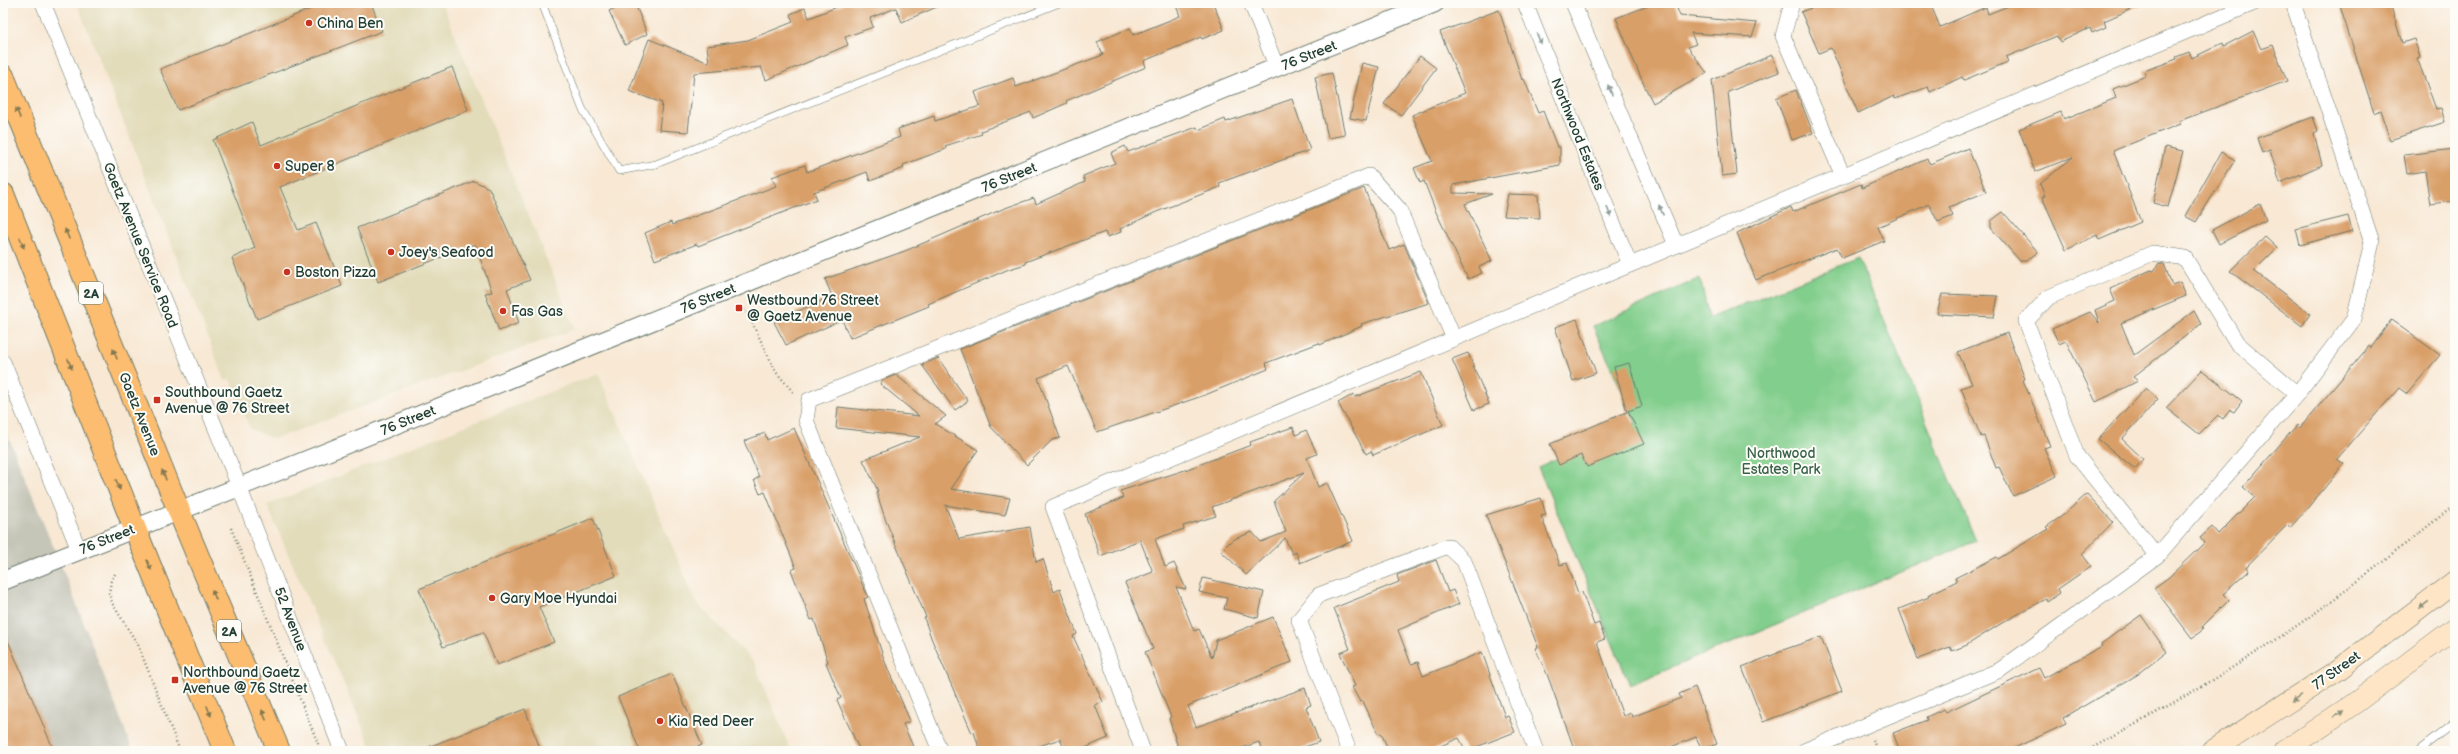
<svg xmlns="http://www.w3.org/2000/svg" width="2458" height="754" viewBox="0 0 2458 754" font-family="'Balsamiq Sans',sans-serif">
  <style>
    .built { fill: #e2dcba }
    .industrial { fill: #c5c5b8 }
    .green { fill: #82ce8c; stroke: #508660 }
    .building { fill: #d99f67 }
    .lines { fill: none; stroke-linecap: round; stroke-linejoin: round }
    .service-casing { stroke: #6b796c; stroke-width: 8 }
    .minor-casing { stroke: #6b796c; stroke-width: 16 }
    .tertiary-casing { stroke: #6b796c; stroke-width: 20 }
    .secondary-casing { stroke: #6b796c; stroke-width: 22 }
    .primary-casing { stroke: #6b796c; stroke-width: 24 }
    .path { stroke: #6b796c; stroke-width: 2.5; stroke-dasharray: 1 3; stroke-linecap: butt }
    .service { stroke: #fff; stroke-width: 7 }
    .minor { stroke: #fff; stroke-width: 15 }
    .tertiary { stroke: #fff; stroke-width: 18 }
    .secondary { stroke: #fee5c5; stroke-width: 21 }
    .primary { stroke: #fcbd6f; stroke-width: 22 }
    .oneway { fill: #8f9e9a }
    .oneway2 { fill: #82774f }
    .oneway3 { fill: #8e917c }
    .poi-dot { fill: #c8321e; stroke: #fdfcf7; stroke-width: 1.5 }
    .labels { text-anchor: middle; stroke-width: 4; stroke-linejoin: round; paint-order: stroke }
    .shield { fill: #fdfcf7; stroke: #62766e; stroke-width: 1 }
    .shield-label { font-size: 13px; font-weight: bold; fill: #1f3d34 }
    .poi-label { font-size: 14px; fill: #1f3d34; stroke: #fdfcf7; text-anchor: start }
    .street-label { font-size: 14px; fill: #1f3d34; stroke: #fdfcf7 }
    .park-label { font-size: 14px; fill: #38614a; stroke: #fdfcf7 }
  </style>
  <rect width="100%" height="100%" fill="#fdfcf7"/>
  <filter id="ink" filterUnits="userSpaceOnUse"><feTurbulence type="fractalNoise" baseFrequency=".025" numOctaves="2"/><feDisplacementMap in="SourceGraphic" scale="8" xChannelSelector="R" yChannelSelector="G"/><feConvolveMatrix kernelMatrix="1 2 1 2 8 2 1 2 1" color-interpolation-filters="sRGB"/></filter>
  <filter id="wash" filterUnits="userSpaceOnUse"><feTurbulence type="fractalNoise" baseFrequency=".012" numOctaves="4" result="noise"/><feDisplacementMap in="SourceGraphic" scale="16" xChannelSelector="R" yChannelSelector="G"/><feGaussianBlur stdDeviation="0.9" result="paint"/><feColorMatrix in="noise" values="0 0 0 0 0 0 0 0 0 0 0 0 0 0 0 0 0 1.4 0 .05"/><feComposite in="paint" operator="in"/></filter>
  <g filter="url(#wash)">
    <rect width="100%" height="100%" fill="#f8e8d4"/>
    <!-- built -->
    <path class="built" d="M77,3H442L575,329L274,439L250,429L230,379L225,381Z
      M598,373L696,602L754,662L791,751H373L267,505Z"/>
    <!-- industrial -->
    <path class="industrial" d="M3,424L69,585L133,751H3Z"/>
    <!-- green -->
    <path class="green" d="M1858,258L1976,541L1630,685L1538,467L1636,423L1593,326L1700,278L1709,318Z"/>
    <g id="blocks">
      <!-- building -->
      <path class="building" d="M326,3H371L382,31L178,110L160,69Z
        M625,3H635L647,34L625,45L609,11Z
        M847,3H946L902,22L896,8L870,18L873,27L845,37L848,45L766,80L761,67L694,73L688,132L659,130L662,103L629,91L649,39L709,63L707,46L748,40L793,22L790,14L805,8L809,18Z
        M1175,3H1213L1224,30L1202,39L1201,37L1144,61L1146,67L1066,101L1067,103L1033,118L1031,112L981,131L982,134L945,146L946,149L903,165L904,168L870,181L867,172L814,192L817,199L698,246L697,244L655,260L645,233L671,222L672,225L776,186L772,177L805,165L807,172L900,137L898,129L934,116L935,121L980,106L975,92L1013,78L1016,87L1103,55L1097,42L1130,28L1133,35L1180,16Z
        M1656,3H1675L1680,16L1757,23L1752,37L1691,33L1696,44L1688,47L1707,73L1653,103L1644,85L1616,18Z
        M1824,3H1930L1940,27L1986,7L1988,14L2016,3H2145L2104,21L2106,27L2092,33L2090,28L2060,42L2057,36L2006,57L2008,62L1964,80L1962,77L1930,92L1928,87L1895,99L1894,96L1858,113L1831,48L1819,53L1801,12Z
        M2339,3H2390L2402,43L2414,39L2420,57L2417,58L2436,109L2441,108L2445,122L2390,140L2380,110L2374,113Z
        M1499,10L1522,80L1524,79L1538,113L1543,111L1557,147H1560V165L1453,185V193L1492,194L1465,204L1492,261L1479,267L1482,273L1468,279L1436,212L1424,181L1420,183L1414,168L1432,161L1412,115L1465,93L1440,32Z
        M2253,31L2261,49L2273,45L2287,81L2179,121L2180,124L2115,150L2114,153L2141,222L2099,240L2097,235L2066,250L2042,197L2045,196L2040,184L2073,157L2035,172L2019,129L2061,112L2064,119L2116,98L2113,89L2146,76L2144,71L2177,59L2176,57L2189,52L2192,58L2223,43L2224,46Z
        M1772,55L1779,72L1728,92L1737,174L1722,176L1712,80Z
        M1420,56L1436,68L1401,115L1384,104Z
        M1362,63L1379,67L1366,121L1350,118Z
        M452,67L468,110L280,187L298,230L316,223L342,286L257,319L232,258L255,248L213,140L252,122L261,145Z
        M1332,73L1345,135L1328,138L1315,77Z
        M1796,90L1813,133L1792,140L1776,98Z
        M1292,99L1310,150L1219,183L1220,187L1154,213L1120,229L1121,232L1107,237L1105,232L1025,262L1026,264L1009,269L928,304L929,306L850,338L842,320L786,345L774,322L832,296L825,279L905,251L1005,208L1034,198L1036,204L1085,182L1083,176L1115,163L1111,153L1125,146L1128,152L1197,127L1198,130L1225,119L1226,122Z
        M2313,117L2318,131L2314,133L2322,165L2280,183L2270,150L2262,153L2257,138Z
        M2165,147L2183,151L2168,207L2153,203Z
        M1968,148L1986,192L1949,207L1953,216L1938,222L1929,204L1878,227L1884,241L1842,258L1837,248L1756,280L1737,233L1791,207L1793,212L1861,184L1862,188L1927,159L1930,164Z
        M2455,149V201L2430,204L2425,171L2407,174L2404,155Z
        M2221,152L2235,160L2196,222L2185,216Z
        M474,181L489,188L530,280L507,289L519,323L499,331L485,293L492,292L475,244L378,282L357,228Z
        M1364,188L1389,250L1404,244L1429,303L1361,324L1362,326L1320,345L1319,343L1266,363L1268,369L1205,395L1097,432L1068,366L1038,378L1060,438L1052,440L1027,465L991,427L960,349Z
        M1508,194L1538,195L1540,218L1504,216Z
        M2260,204L2266,220L2219,244L2212,230Z
        M2003,212L2038,252L2026,261H2020L1991,228V221Z
        M2348,216L2352,231L2300,245L2296,229Z
        M2265,237L2277,248L2254,271L2310,314L2302,326L2230,271Z
        M2159,263L2164,264L2172,285L2180,282L2186,296L2121,323L2134,355L2194,311L2201,324L2133,377L2138,381L2096,402L2066,341L2059,344L2052,329L2090,312L2099,323L2095,310L2115,301L2110,289L2151,270L2154,271Z
        M1942,294L1998,296L1994,317L1937,314Z
        M1577,319L1596,373L1573,381L1555,327Z
        M2391,320L2440,355L2407,394L2399,388L2377,413L2337,459L2344,464L2322,491L2290,528L2287,525L2246,567L2249,571L2223,594L2229,600L2202,627L2204,629L2192,638L2154,588L2169,577L2204,543L2200,538L2212,527L2218,534L2255,497L2243,487L2297,425L2300,428L2369,346L2371,348Z
        M2007,333L2025,379L2023,380L2050,446L2044,448L2057,476L2013,496L1999,467L1996,468L1984,436L1981,437L1961,388L1972,384L1958,352Z
        M1468,353L1489,404L1474,410L1452,359Z
        M938,358L968,401L955,410L922,365Z
        M1629,363L1642,406L1628,411L1644,444L1587,467L1581,455L1559,465L1550,444L1627,412L1614,367Z
        M2202,370L2242,401L2234,412L2230,410L2223,419L2218,415L2199,434L2166,408Z
        M1421,372L1443,425L1373,455L1371,451L1366,454L1338,403L1354,394L1355,397Z
        M896,375L946,416L935,424L978,450L951,489L1010,498L1005,515L945,505L959,539L1030,527L1036,562L1043,559L1054,592L1060,589L1077,634L1073,636L1103,702L1095,705L1108,738L1078,751H1065L1060,739L1024,751H980L974,732L972,733L932,640L924,618L926,617L886,521L876,491H878L863,460L920,437L836,428L838,407L919,416L880,384L883,380Z
        M2146,388L2158,399L2122,439L2143,459L2135,469L2098,439Z
        M1293,427L1296,435L1306,430L1317,454L1307,458L1318,487L1327,483L1353,541L1300,563L1296,552L1292,554L1285,538L1246,575L1221,551L1232,540L1252,532L1261,542L1286,532L1274,501L1304,473L1212,507L1216,516L1183,526L1184,529L1155,539L1165,567L1174,563L1186,589L1176,587L1194,631L1199,629L1212,658L1216,640L1273,617L1292,662L1188,706L1196,727L1305,688L1311,705L1306,707L1319,742L1293,751H1262L1259,742L1233,751H1179L1169,718L1171,717L1145,652L1153,649L1125,583L1153,572L1140,540L1100,556L1085,514L1123,498L1120,491L1185,470L1251,445L1250,442Z
        M794,428L868,597L864,599L885,662L910,721L903,724L915,751H860L837,700L841,698L826,663L828,662L814,619L811,620L791,570L796,568L765,492L760,494L754,480L759,477L744,441L765,433L767,440Z
        M2087,494L2113,522L2082,554L2091,566L2058,589L2060,593L2047,602L2046,599L2002,623L1967,645L1952,651L1950,647L1918,659L1899,609L1929,597L1928,595L1957,581L1955,578L1997,557L1998,559L2048,529L2046,527L2062,516Z
        M1541,498L1546,515L1541,516L1560,565L1567,563L1578,593L1582,592L1594,625L1599,623L1605,639L1597,642L1623,716L1631,713L1632,717L1681,698L1679,694L1695,687L1717,744L1702,750L1696,737L1661,751H1575L1547,674L1535,648L1538,647L1486,515Z
        M593,518L616,576L539,607L554,642L497,665L483,632L443,647L419,589Z
        M1436,560L1448,592L1453,590L1459,604L1398,630L1411,664L1418,662L1423,676L1482,652L1505,717L1508,716L1515,732L1466,751L1459,738L1429,751H1389L1381,733L1378,734L1363,701L1360,702L1352,687L1355,686L1340,653L1350,649L1334,608L1399,582L1397,575Z
        M1203,578L1264,592L1258,618L1224,609L1227,598L1199,592Z
        M2141,615L2167,652L2137,675L2063,718L2066,724L2008,751H1900L1893,733L1927,720L1926,717L1944,709L1946,712L2039,668L2044,678L2102,646L2101,644Z
        M3,629L54,751H3Z
        M1821,637L1842,691L1763,722L1742,667L1778,653L1777,652Z
        M672,674L702,745L688,751H640L618,697Z
        M525,709L541,751H421V750Z"/>
    </g>
  </g>
  <g filter="url(#ink)">
    <use href="#blocks" fill-opacity="0" stroke="#6b796c" stroke-width="1"/>
    <g class="lines">
      <defs>
        <path id="service" d="M542,3L582,108L619,171L656,164L1059,3
          M2418,751L2455,722"/>
        <path id="minor" d="M43,3L229,461L342,751
          M1251,3L1277,68
          M1525,3L1630,265
          M1573,3L1676,245
          M1792,3L1783,36L1843,176
          M3,362L79,550
          M2157,556L2077,456L2026,321L2049,297L2153,253L2185,258L2237,343L2297,394
          M940,751L806,420L809,400L1369,176L1399,209L1454,339
          M1143,751L1053,507L2254,3
          M1349,751L1299,620L1319,595L1448,546L1464,561L1536,751
          M1804,751L2000,670L2157,556L2297,394L2354,319L2372,242L2293,3"/>
        <path id="tertiary" d="M3,581L480,391L1435,3"/>
        <path id="secondary" d="M2212,751L2338,670L2455,581
          M2284,751L2355,703L2455,628"/>
        <path id="primary" d="M3,76L179,511L279,751
          M3,194L135,529L225,751"/>
      </defs>
      <!-- service casing -->
      <use href="#service" class="service-casing"/>
      <!-- minor casing -->
      <use href="#minor" class="minor-casing"/>
      <!-- tertiary casing -->
      <use href="#tertiary" class="tertiary-casing"/>
      <!-- secondary casing -->
      <use href="#secondary" class="secondary-casing"/>
      <!-- primary casing -->
      <use href="#primary" class="primary-casing"/>
      <!-- path -->
      <path class="path" d="M736,308H742L748,314L776,372L794,393
        M231,528L321,751
        M115,574L111,581L109,593L112,603L138,645L180,751
        M1873,740L1877,751
        M2086,751C2150,717 2213,681 2274,641C2337,600 2396,551 2455,505"/>
      <!-- service -->
      <use href="#service" class="service"/>
      <!-- minor -->
      <use href="#minor" class="minor"/>
      <!-- tertiary -->
      <use href="#tertiary" class="tertiary"/>
      <!-- secondary -->
      <use href="#secondary" class="secondary"/>
      <!-- primary -->
      <use href="#primary" class="primary"/>
    </g>
    <!-- one-way arrows -->
    <defs><path id="oneway-solid" d="M-6-.8H1V-3.2L6.5 0L1 3.2V.8H-6Z"/></defs>
    <g class="oneway">
      <use href="#oneway-solid" transform="translate(1539 39) rotate(68)"/>
      <use href="#oneway-solid" transform="translate(1610 90) rotate(-113)"/>
      <use href="#oneway-solid" transform="translate(1661 210) rotate(-113)"/>
      <use href="#oneway-solid" transform="translate(1609 212) rotate(68)"/>
    </g>
    <g class="oneway2">
      <use href="#oneway-solid" transform="translate(18 113) rotate(-112)"/>
      <use href="#oneway-solid" transform="translate(67 234) rotate(-112)"/>
      <use href="#oneway-solid" transform="translate(22 243) rotate(69)"/>
      <use href="#oneway-solid" transform="translate(115 354) rotate(-112)"/>
      <use href="#oneway-solid" transform="translate(70 364) rotate(69)"/>
      <use href="#oneway-solid" transform="translate(164 475) rotate(-112)"/>
      <use href="#oneway-solid" transform="translate(118 485) rotate(69)"/>
      <use href="#oneway-solid" transform="translate(149 565) rotate(68)"/>
      <use href="#oneway-solid" transform="translate(214 595) rotate(-113)"/>
      <use href="#oneway-solid" transform="translate(209 711) rotate(68)"/>
      <use href="#oneway-solid" transform="translate(264 715) rotate(-113)"/>
    </g>
    <g class="oneway3">
      <use href="#oneway-solid" transform="translate(2424 605) rotate(142)"/>
      <use href="#oneway-solid" transform="translate(2297 698) rotate(146)"/>
      <use href="#oneway-solid" transform="translate(2339 714) rotate(-35)"/>
    </g>
  </g>
  <!-- markers -->
  <g class="poi-dot">
    <circle cx="309" cy="23" r="4"/>
    <circle cx="277" cy="166" r="4"/>
    <circle cx="391" cy="252" r="4"/>
    <circle cx="287" cy="272" r="4"/>
    <rect x="735" y="304" width="8" height="8" rx="2"/>
    <circle cx="503" cy="311" r="4"/>
    <rect x="153" y="396" width="8" height="8" rx="2"/>
    <circle cx="492" cy="598" r="4"/>
    <rect x="171" y="676" width="8" height="8" rx="2"/>
    <circle cx="660" cy="721" r="4"/>
  </g>
  <g class="labels">
    <!-- shield labels -->
    <g class="shield">
      <rect x="79" y="282" width="24" height="22" rx="3"/>
      <rect x="217" y="620" width="24" height="22" rx="3"/>
    </g>
    <g class="shield-label">
      <text x="91" y="298">2A</text>
      <text x="229" y="636">2A</text>
    </g>
    <!-- poi labels -->
    <g class="poi-label">
      <text x="317" y="28">China Ben</text>
      <text x="285" y="171">Super 8</text>
      <text x="399" y="257">Joey's Seafood</text>
      <text x="295" y="277">Boston Pizza</text>
      <text x="747" y="305">Westbound 76 Street<tspan x="747" dy="16">@ Gaetz Avenue</tspan></text>
      <text x="511" y="316">Fas Gas</text>
      <text x="165" y="397">Southbound Gaetz<tspan x="165" dy="16">Avenue @ 76 Street</tspan></text>
      <text x="500" y="603">Gary Moe Hyundai</text>
      <text x="183" y="677">Northbound Gaetz<tspan x="183" dy="16">Avenue @ 76 Street</tspan></text>
      <text x="668" y="726">Kia Red Deer</text>
    </g>
    <!-- street labels -->
    <g class="street-label">
      <text transform="translate(1309 55) rotate(-22)" y="5">76 Street</text>
      <text transform="translate(1578 134) rotate(68)" y="5">Northwood Estates</text>
      <text transform="translate(1009 177) rotate(-22)" y="5">76 Street</text>
      <text transform="translate(141 245) rotate(68)" y="5">Gaetz Avenue Service Road</text>
      <text transform="translate(708 298) rotate(-22)" y="5">76 Street</text>
      <text transform="translate(140 414) rotate(68)" y="5">Gaetz Avenue</text>
      <text transform="translate(408 420) rotate(-22)" y="5">76 Street</text>
      <text transform="translate(107 539) rotate(-22)" y="5">76 Street</text>
      <text transform="translate(291 619) rotate(69)" y="5">52 Avenue</text>
      <text transform="translate(2336 670) rotate(-36)" y="5">77 Street</text>
    </g>
    <!-- park labels -->
    <g class="park-label">
      <text x="1781" y="458">Northwood<tspan x="1781" dy="16">Estates Park</tspan></text>
    </g>
  </g>
  <!-- margin -->
  <rect width="2458" height="754" fill="none" stroke="#fdfcf7" stroke-width="16"/>
</svg>
